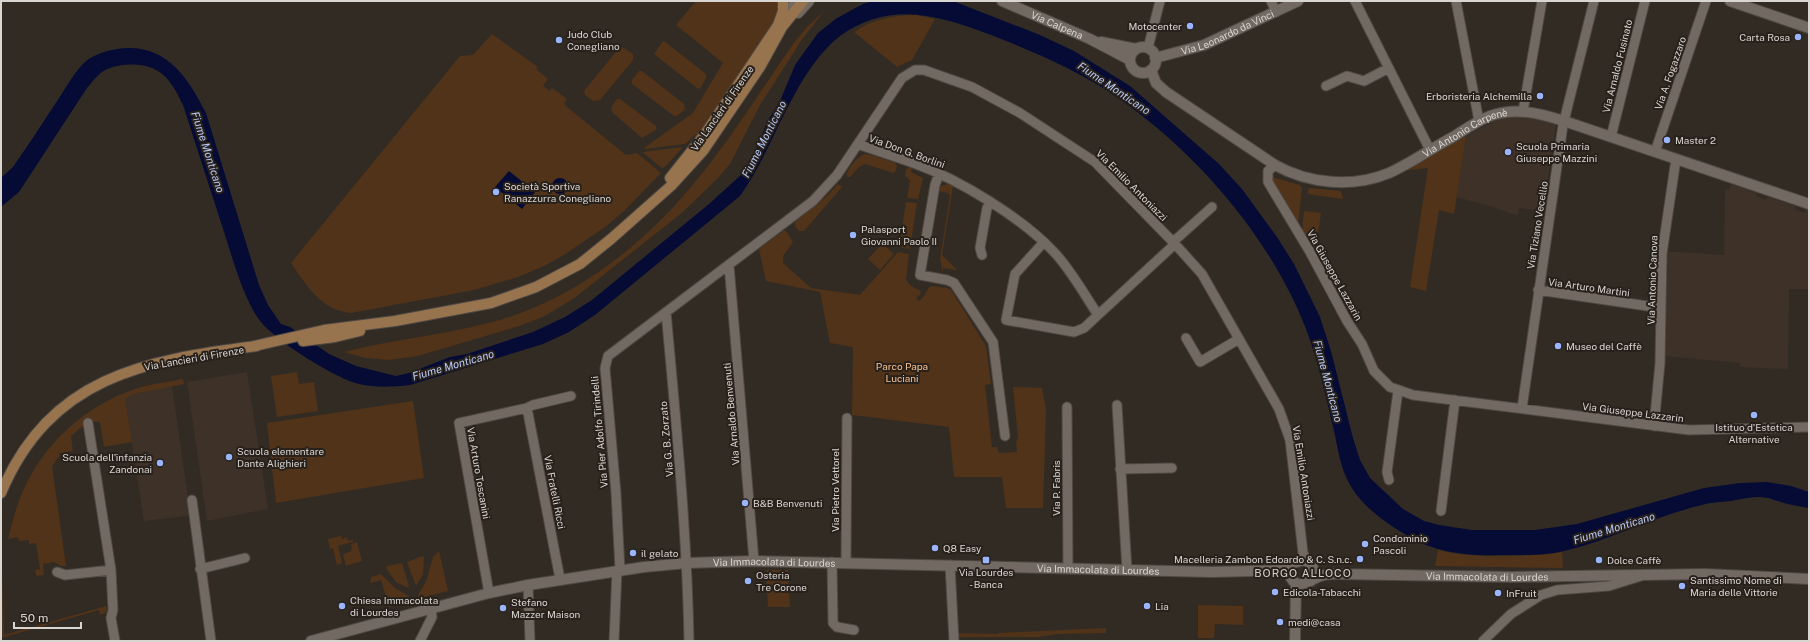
<svg xmlns="http://www.w3.org/2000/svg" width="1810" height="642" viewBox="0 0 1810 642" font-family="'Public Sans',sans-serif">
  <style>
    .built { fill: #3e3127 }
    .green { fill: #503318 }
    .water { fill: #050b35 }
    .lines { fill: none; stroke-linecap: round; stroke-linejoin: round }
    .minor-casing { stroke: #4f4944; stroke-width: 11 }
    .tertiary-casing { stroke: #4f4944; stroke-width: 12 }
    .secondary-casing { stroke: #4f4944; stroke-width: 12 }
    .minor { stroke: #726962; stroke-width: 9 }
    .tertiary { stroke: #726962; stroke-width: 10 }
    .secondary { stroke: #98744e; stroke-width: 10 }
    .poi-dot { fill: #9ab5fd; stroke: #28211b; stroke-width: 1.5 }
    .labels { text-anchor: middle; stroke-width: 4; stroke-linejoin: round; paint-order: stroke }
    .street-label { font-size: 10px; fill: #d9d5d1; stroke: #28211b }
    .poi-label { font-size: 10px; fill: #d9d5d1; stroke: #28211b; text-anchor: start }
    .park-label { font-size: 10px; fill: #f8c090; stroke: #28211b }
    .water-label { font-size: 11px; font-style: italic; fill: #b8caf8; stroke: #28211b }
    .neighbourhood-label { font-size: 11px; letter-spacing: 1px; fill: #d7cdc5; stroke: #28211b }
  </style>
  <rect width="100%" height="100%" fill="#322b24"/>
  <!-- built -->
  <path class="built" d="M1526,116L1550,122L1556,125L1543,211L1519,208L1518,215L1512,214L1493,207L1456,197L1466,136L1496,120L1508,117Z
    M1731,184L1756,193L1758,197L1765,200L1768,197L1795,206L1796,210L1804,213L1806,210H1809V289H1789L1788,369L1740,367V363L1665,356L1663,302L1665,273L1668,270L1665,251L1724,255L1725,190H1729Z
    M247,372L268,509L207,521L187,382Z
    M172,386L190,512L187,516L144,521L125,399L134,394Z"/>
  <!-- green -->
  <path class="green" d="M696,1H780L777,21L698,136L696,134L685,144L645,149L644,148L693,113L723,63L676,25Z
    M825,10L801,41L760,105L730,164L718,178L683,212L573,299L543,317L519,326L418,356L389,360L365,358L344,352C401,337 461,334 518,314C587,289 649,239 695,182C731,139 761,90 793,44L807,27Z
    M916,15L935,19L912,60L897,67L854,32C873,19 894,15 916,15Z
    M492,34L538,67L536,69L548,79L543,86L550,91L552,88L567,99L564,103L567,107L626,155L637,153L661,173L624,211L605,227L564,255L544,266L518,277L474,290L351,313C321,310 307,286 291,263L460,56L473,55Z
    M663,41H664L706,74V78L700,89L697,88L654,54Z
    M620,47L624,48L633,54V60L600,100L593,101L585,95L584,91Z
    M639,71H642L684,104L685,109L677,116H674L632,84V80Z
    M617,99H620L656,126V130L642,138L612,112L611,108Z
    M1466,136L1454,214L1439,210L1426,291L1410,287L1428,168L1401,171Z
    M683,147L666,166L662,168L642,152Z
    M865,154L871,155L895,163L897,166L895,172L893,173L865,164L859,167L850,177H848L846,174C851,166 856,157 865,154Z
    M910,167L912,168L911,172L923,178L918,199L907,198L910,180L905,176L906,169Z
    M1272,177L1300,185L1302,188L1298,226L1272,183Z
    M838,184L842,187L804,231H799L795,226V222L827,196Z
    M948,184L953,186L942,255L957,270L943,268L942,275V267L940,259L950,196L948,193L939,191L941,186Z
    M1309,188L1341,191L1343,199L1307,194Z
    M906,202L917,203L910,249L899,247Z
    M1304,211L1321,213L1316,248C1300,237 1302,228 1304,211Z
    M783,231H786L793,242L783,256V263L811,288L860,295L898,252L909,254L906,280L911,286L921,291L920,295L916,298L919,301C926,297 925,290 931,286L947,288L951,290L986,346L991,384L985,385L992,447H997L999,453L1017,452L1016,442L1018,437L1013,387L1042,388L1046,409L1043,508H1006L1002,477H954L949,427L852,415L853,347L830,343L820,292L766,281L759,249Z
    M882,244L894,254L880,270L868,259Z
    M297,372L299,384L314,382L318,411L277,417L271,376Z
    M183,379L184,384L134,394L125,399L132,442L104,447L100,422C88,419 80,429 71,436L73,451L59,453V456L52,466L66,566H61L54,562L43,564L44,575L36,576L35,570L40,569L36,543L29,544V540L19,541L18,537L8,539C12,523 16,508 22,493C43,444 85,406 135,389C150,384 167,382 183,379Z
    M413,401L424,478L276,503L267,423Z
    M341,536L342,539L347,537L348,541L353,540V542L338,546L342,563L337,565L333,548L330,549L328,539Z
    M357,542L362,561L346,566L343,554L350,552L352,549L351,544Z
    M1438,550C1471,559 1528,557 1562,552L1563,566L1562,568L1435,566Z
    M439,551L448,591L418,599L419,593L426,582L433,557Z
    M422,556L424,557L423,574L416,586L407,562Z
    M402,563L409,586L408,588L396,582L386,568L387,566Z
    M788,570L790,607H768L766,570Z
    M2,572L4,635L106,606L107,610L105,613L100,615L99,610L1,638Z
    M381,574L395,588L407,595L413,601L389,607L381,580L370,583L371,577Z
    M1198,605L1243,606V625L1215,624L1214,638H1198Z
    M1106,628V633L1059,634L1037,637H957V633L998,634V633Z"/>
  <!-- water -->
  <path class="water" d="M873,1H953L1040,35L1074,51L1130,86L1219,164L1242,189L1277,237L1294,264L1320,317L1331,351L1353,438L1360,460L1370,478L1403,509L1424,521L1439,525L1472,530H1535L1577,524L1704,488L1740,483L1767,482L1791,486L1809,492V508C1799,506 1790,505 1781,502C1774,500 1767,497 1760,497C1751,497 1741,499 1731,501C1722,502 1712,502 1702,505C1655,516 1611,540 1564,551C1543,556 1521,555 1499,555C1466,556 1437,553 1408,536C1386,523 1361,506 1349,483C1341,468 1338,451 1335,435C1326,399 1319,363 1306,329C1271,238 1195,150 1115,96C1079,71 1032,51 991,35C938,15 890,0 840,36C793,73 775,148 740,196L595,315L569,332L543,344L410,385C392,387 373,388 355,383C331,375 277,342 261,322C245,303 233,260 225,235C211,192 197,148 183,105C177,93 170,78 158,71C145,63 124,63 110,68C100,71 94,80 87,88L19,192L1,207V178L13,167C29,144 44,121 59,98C67,86 75,71 86,61C95,54 106,51 117,49C165,42 187,76 206,113L259,285L268,305L281,324L290,327L329,354L356,366L396,376L409,373L450,357L467,354L533,332L565,317L592,300L709,204L742,174L751,163L767,122L780,101L795,65L818,33L837,18L863,4Z
    M509,171L535,192L522,209L495,187Z
    M552 186a8 8 0 1 1 16 0a8 8 0 1 1-16 0Z"/>
  <g class="lines">
    <defs>
      <path id="minor" d="M1271,1L1276,12
        M1355,1L1430,150
        M1456,1L1479,121
        M1148,48L1160,1
        M1326,86L1347,76L1364,81L1389,68
        M1523,111L1542,1
        M1611,137L1645,1
        M858,144C877,151 897,157 916,164C960,180 1022,218 1054,252C1071,270 1084,294 1098,315L1084,328L1074,332L1006,320L1015,274L1044,242
        M1655,152L1706,1
        M1275,165L1268,171V182L1310,252L1347,321L1362,344L1374,371L1390,387L1413,395L1689,430L1809,427
        M939,174L935,185L920,275L947,280L954,283L993,342L1005,436
        M1173,242L1212,207
        M982,255L980,248L987,208L990,203
        M729,265L754,561
        M1538,290L1661,308
        M666,312C676,422 687,531 689,641
        M1098,315L1175,244
        M1186,338L1200,362L1239,339
        M1117,405L1127,570
        M1067,407L1068,568
        M527,408L560,579
        M1522,408L1563,125L1594,1
        M88,423L111,570L113,610L111,618L115,641
        M1654,426L1660,363L1662,254L1676,159
        M1120,469L1172,468
        M1389,480L1387,472L1398,391
        M192,500L211,641
        M1441,511L1455,400
        M832,562L833,623L837,627L854,630
        M846,562L847,418
        M950,565L954,641
        M200,569L245,558
        M620,570L616,493L605,368L608,356L813,201L837,175L902,78L915,70H924L972,87L1020,113L1095,162L1175,244L1202,274L1279,409L1290,440L1303,553L1307,561
        M57,572L65,575L111,570
        M528,585L530,641
        M489,593L459,423L527,408L533,405L571,396
        M420,641L432,617L431,608
        M614,641L617,570
        M1483,641L1511,614L1541,595L1557,590L1609,586L1641,576"/>
      <g id="tertiary">
        <path id="s1" d="M1002,1L1090,39L1130,60"/>
        <path d="M1730,1L1809,28"/>
        <path d="M798,13L809,1"/>
        <path d="M781,22L796,1"/>
        <path d="M1101,42L1136,49"/>
        <circle cx="1143" cy="60" r="13"/>
        <path id="s2" d="M1155,58L1204,45L1298,1"/>
        <path id="s3" d="M1151,70L1156,83L1166,92L1275,165C1309,184 1353,188 1389,173C1411,163 1432,148 1453,137C1464,130 1477,121 1490,116C1515,107 1539,113 1564,121L1809,204"/>
        <path id="s4" d="M1311,581L1314,570L1310,563L1304,560L1293,563C1290,568 1288,573 1291,578C1298,591 1309,580 1318,577C1324,574 1331,574 1337,574L1513,577L1705,574L1809,579"/>
        <path id="s5" d="M311,641L489,593L528,585L644,567L687,563L754,561L1211,572L1290,570"/>
        <path d="M1295,641L1296,583"/>
      </g>
      <path id="secondary" d="M670,178L705,134L778,25L783,11V1
        M303,341L335,337L360,331
        M250,347L324,330L395,321L491,303L536,287L580,264L611,239L672,185L703,151L760,67L782,27L803,1
        M1,493C50,377 144,360 257,346"/>
    </defs>
    <!-- minor casing -->
    <use href="#minor" class="minor-casing"/>
    <!-- tertiary casing -->
    <use href="#tertiary" class="tertiary-casing"/>
    <!-- secondary casing -->
    <use href="#secondary" class="secondary-casing"/>
    <!-- minor -->
    <use href="#minor" class="minor"/>
    <!-- tertiary -->
    <use href="#tertiary" class="tertiary"/>
    <!-- secondary -->
    <use href="#secondary" class="secondary"/>
  </g>
  <!-- markers -->
  <g class="poi-dot">
    <circle cx="1190" cy="26" r="4"/>
    <circle cx="1798" cy="37" r="4"/>
    <circle cx="559" cy="40" r="4"/>
    <circle cx="1540" cy="96" r="4"/>
    <circle cx="1667" cy="140" r="4"/>
    <circle cx="1508" cy="152" r="4"/>
    <circle cx="496" cy="192" r="4"/>
    <circle cx="853" cy="235" r="4"/>
    <circle cx="1558" cy="346" r="4"/>
    <circle cx="1754" cy="415" r="4"/>
    <circle cx="229" cy="457" r="4"/>
    <circle cx="160" cy="463" r="4"/>
    <circle cx="745" cy="503" r="4"/>
    <circle cx="1365" cy="544" r="4"/>
    <circle cx="935" cy="548" r="4"/>
    <circle cx="633" cy="553" r="4"/>
    <circle cx="1360" cy="559" r="4"/>
    <rect x="982" y="556" width="8" height="8" rx="2"/>
    <circle cx="1599" cy="560" r="4"/>
    <circle cx="748" cy="581" r="4"/>
    <circle cx="1682" cy="586" r="4"/>
    <circle cx="1275" cy="592" r="4"/>
    <circle cx="1498" cy="593" r="4"/>
    <circle cx="342" cy="606" r="4"/>
    <circle cx="1147" cy="606" r="4"/>
    <circle cx="503" cy="608" r="4"/>
    <circle cx="1280" cy="622" r="4"/>
  </g>
  <g class="labels">
    <!-- street labels -->
    <g class="street-label">
      <text dy="4" stroke="none"><textPath href="#s1" startOffset="60">Via Calpena</textPath></text>
      <text dy="4" stroke="none"><textPath href="#s2" startOffset="77">Via Leonardo da Vinci</textPath></text>
      <text transform="translate(1617 66) rotate(-76)" y="4">Via Arnaldo Fusinato</text>
      <text transform="translate(1670 73) rotate(-71)" y="4">Via A. Fogazzaro</text>
      <text transform="translate(722 108) rotate(-55)" y="4">Via Lancieri di Firenze</text>
      <text dy="4" stroke="none"><textPath href="#s3" startOffset="363">Via Antonio Carpenè</textPath></text>
      <text transform="translate(907 151) rotate(20)" y="4">Via Don G. Borlini</text>
      <text transform="translate(1132 185) rotate(45)" y="4">Via Emilio Antoniazzi</text>
      <text transform="translate(1537 225) rotate(-81)" y="4">Via Tiziano Vecellio</text>
      <text transform="translate(1335 275) rotate(61)" y="4">Via Giuseppe Lazzarin</text>
      <text transform="translate(1652 280) rotate(-88)" y="4">Via Antonio Canova</text>
      <text transform="translate(1589 287) rotate(8)" y="4">Via Arturo Martini</text>
      <text transform="translate(194 358) rotate(-10)" y="4">Via Lancieri di Firenze</text>
      <text transform="translate(1633 412) rotate(7)" y="4">Via Giuseppe Lazzarin</text>
      <text transform="translate(731 414) rotate(-95)" y="4">Via Arnaldo Benvenuti</text>
      <text transform="translate(599 432) rotate(-95)" y="4">Via Pier Adolfo Tirindelli</text>
      <text transform="translate(666 439) rotate(-95)" y="4">Via G. B. Zorzato</text>
      <text transform="translate(479 473) rotate(80)" y="4">Via Arturo Toscanini</text>
      <text transform="translate(1304 473) rotate(81)" y="4">Via Emilio Antoniazzi</text>
      <text transform="translate(1056 488) rotate(-90)" y="4">Via P. Fabris</text>
      <text transform="translate(835 490) rotate(-90)" y="4">Via Pietro Vettorel</text>
      <text transform="translate(555 492) rotate(79)" y="4">Via Fratelli Ricci</text>
      <text dy="4" stroke="none"><textPath href="#s5" startOffset="472">Via Immacolata di Lourdes</textPath></text>
      <text dy="4" stroke="none"><textPath href="#s5" startOffset="796">Via Immacolata di Lourdes</textPath></text>
      <text dy="4" stroke="none"><textPath href="#s4" startOffset="254">Via Immacolata di Lourdes</textPath></text>
    </g>
    <!-- poi labels -->
    <g class="poi-label">
      <text x="1182" y="30" text-anchor="end">Motocenter</text>
      <text x="567" y="38">Judo Club<tspan x="567" dy="12">Conegliano</tspan></text>
      <text x="1790" y="41" text-anchor="end">Carta Rosa</text>
      <text x="1532" y="100" text-anchor="end">Erboristeria Alchemilla</text>
      <text x="1675" y="144">Master 2</text>
      <text x="1516" y="150">Scuola Primaria<tspan x="1516" dy="12">Giuseppe Mazzini</tspan></text>
      <text x="504" y="190">Società Sportiva<tspan x="504" dy="12">Ranazzurra Conegliano</tspan></text>
      <text x="861" y="233">Palasport<tspan x="861" dy="12">Giovanni Paolo II</tspan></text>
      <text x="1566" y="350">Museo del Caffè</text>
      <text x="1754" y="431" text-anchor="middle">Istituo d'Estetica<tspan x="1754" dy="12">Alternative</tspan></text>
      <text x="237" y="455">Scuola elementare<tspan x="237" dy="12">Dante Alighieri</tspan></text>
      <text x="152" y="461" text-anchor="end">Scuola dell'infanzia<tspan x="152" dy="12">Zandonai</tspan></text>
      <text x="753" y="507">B&amp;B Benvenuti</text>
      <text x="1373" y="542">Condominio<tspan x="1373" dy="12">Pascoli</tspan></text>
      <text x="943" y="552">Q8 Easy</text>
      <text x="641" y="557">il gelato</text>
      <text x="1352" y="563" text-anchor="end">Macelleria Zambon Edoardo &amp; C. S.n.c.</text>
      <text x="1607" y="564">Dolce Caffè</text>
      <text x="986" y="576" text-anchor="middle">Via Lourdes<tspan x="986" dy="12">- Banca</tspan></text>
      <text x="756" y="579">Osteria<tspan x="756" dy="12">Tre Corone</tspan></text>
      <text x="1690" y="584">Santissimo Nome di<tspan x="1690" dy="12">Maria delle Vittorie</tspan></text>
      <text x="1283" y="596">Edicola-Tabacchi</text>
      <text x="1506" y="597">InFruit</text>
      <text x="350" y="604">Chiesa Immacolata<tspan x="350" dy="12">di Lourdes</tspan></text>
      <text x="511" y="606">Stefano<tspan x="511" dy="12">Mazzer Maison</tspan></text>
      <text x="1155" y="610">Lia</text>
      <text x="1288" y="626">medi@casa</text>
    </g>
    <!-- park labels -->
    <g class="park-label">
      <text x="902" y="370">Parco Papa<tspan x="902" dy="12">Luciani</tspan></text>
    </g>
    <!-- water labels -->
    <g class="water-label">
      <text transform="translate(1114 88) rotate(34)" y="4">Fiume Monticano</text>
      <text transform="translate(764 139) rotate(-63)" y="4">Fiume Monticano</text>
      <text transform="translate(208 152) rotate(72)" y="4">Fiume Monticano</text>
      <text transform="translate(453 365) rotate(-16)" y="4">Fiume Monticano</text>
      <text transform="translate(1328 381) rotate(75)" y="4">Fiume Monticano</text>
      <text transform="translate(1614 528) rotate(-17)" y="4">Fiume Monticano</text>
    </g>
    <!-- neighbourhood labels -->
    <g class="neighbourhood-label">
      <text x="1303" y="577">BORGO ALLOCO</text>
    </g>
  </g>
  <!-- border -->
  <rect width="1810" height="642" fill="none" stroke="#d9d5d1" stroke-width="4"/>
  <!-- scale -->
  <path d="M14 622v6h67v-6" fill="none" stroke="#d9d5d1" stroke-width="2"/>
  <text x="20" y="622" font-size="12" fill="#d9d5d1" stroke="#28211b" stroke-width="3" paint-order="stroke">50 m</text>
</svg>
